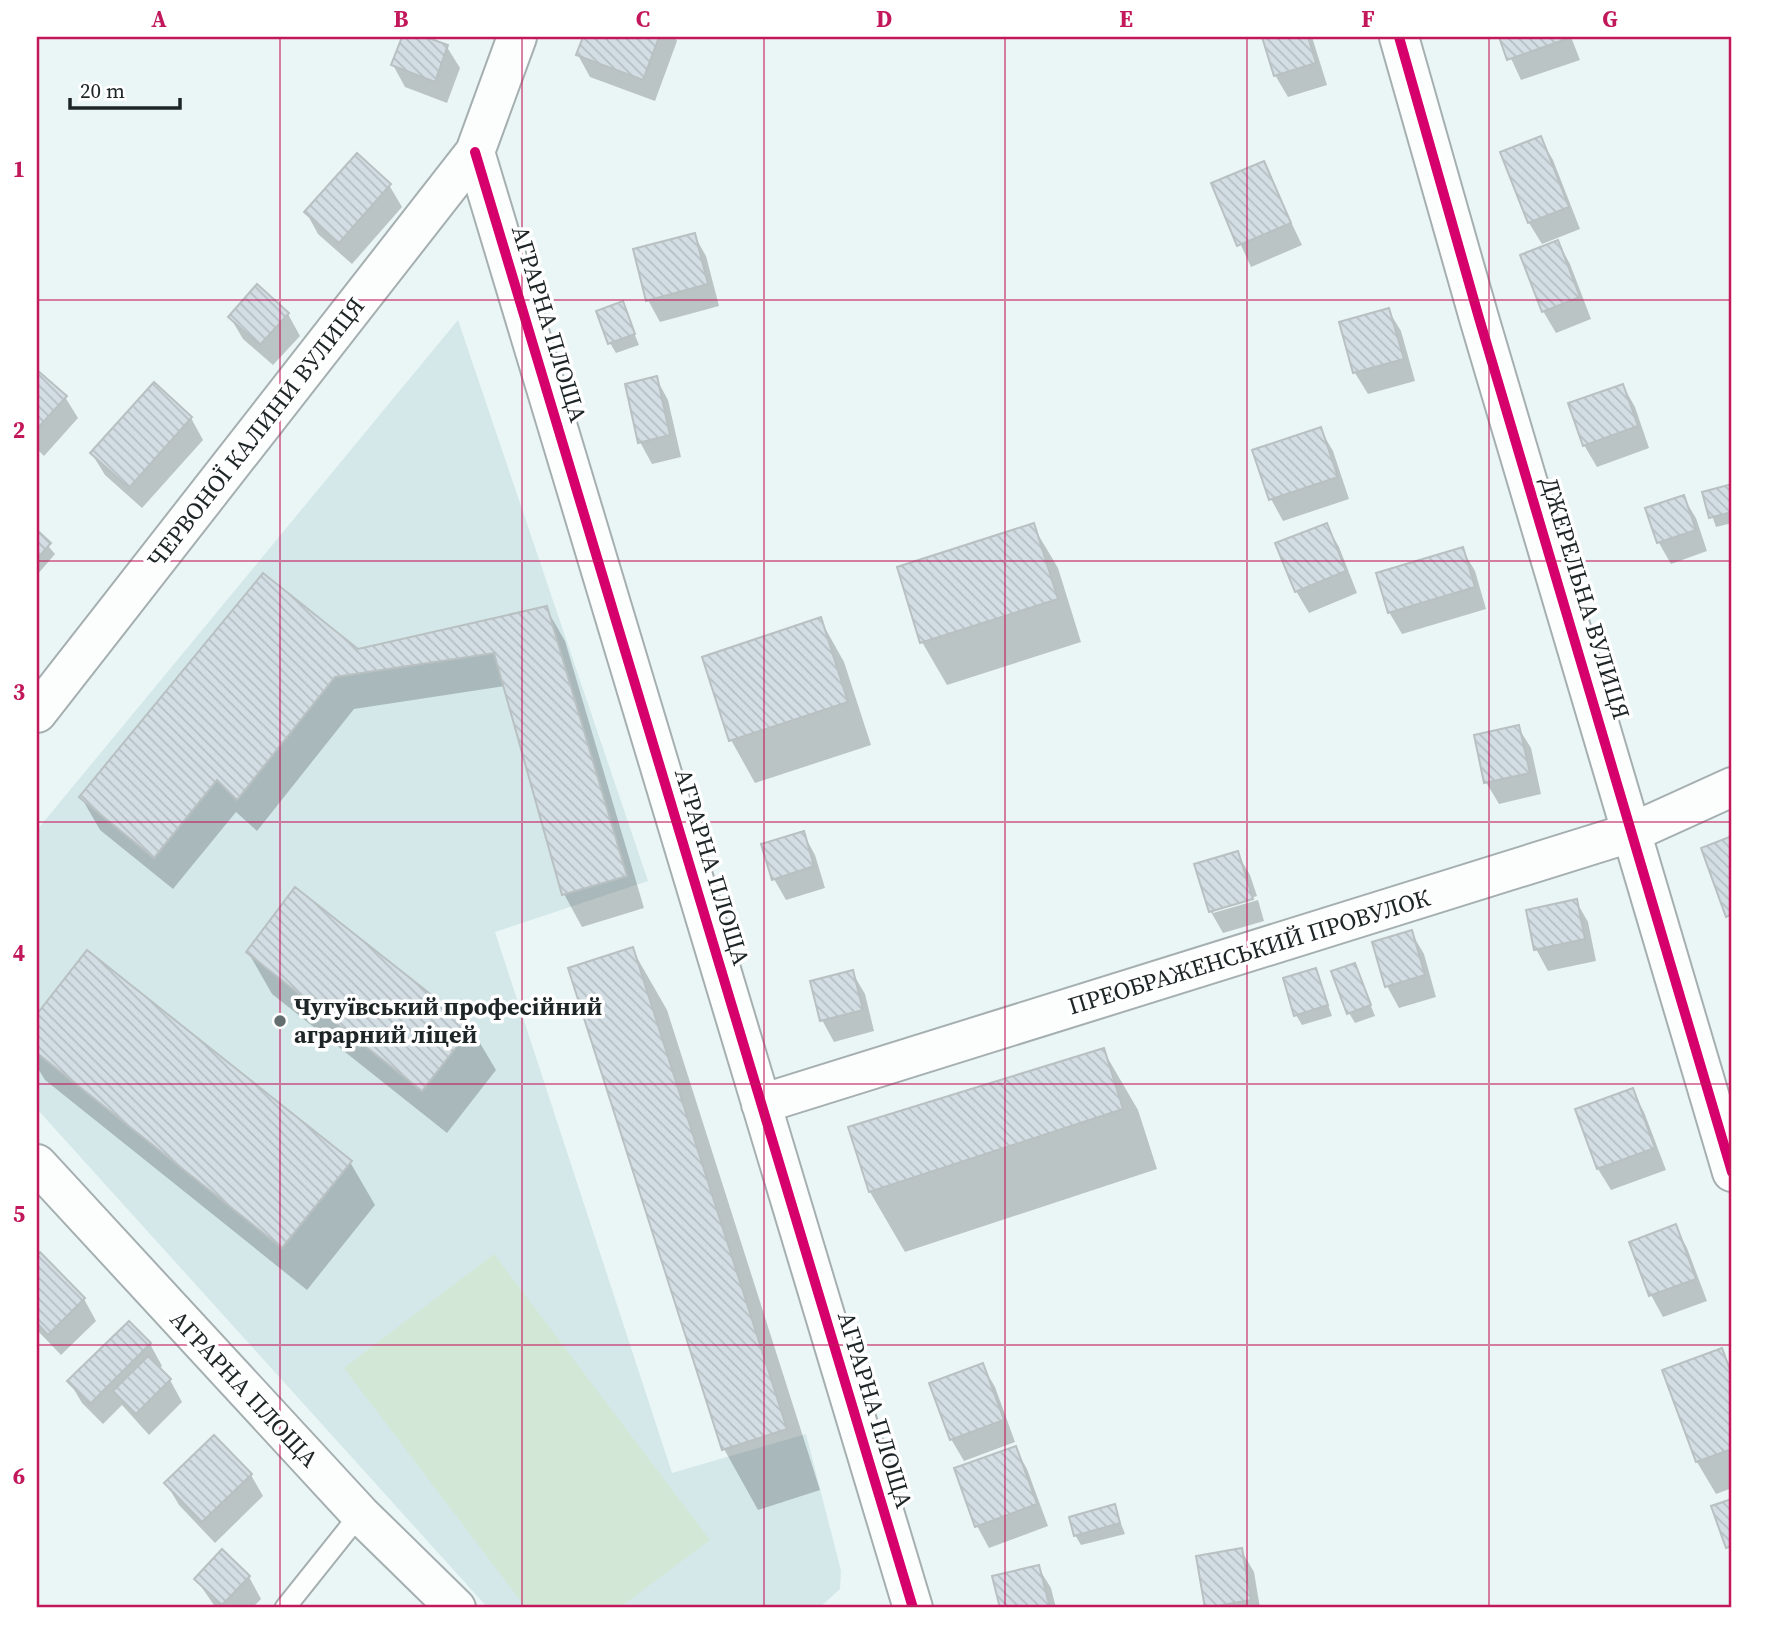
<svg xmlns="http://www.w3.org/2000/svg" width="1769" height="1645" viewBox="0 0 1769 1645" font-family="'Source Serif 4',serif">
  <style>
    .built { fill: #d4e8ea }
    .park { fill: #d3e7d6 }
    .shadow { fill: #0003 }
    .building { fill: url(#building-back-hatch); stroke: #b8c0c2; stroke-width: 2 }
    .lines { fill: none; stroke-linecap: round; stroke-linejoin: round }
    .lane-casing { stroke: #a6afb0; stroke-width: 23 }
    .street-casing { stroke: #a6afb0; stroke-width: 42 }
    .lane { stroke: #fcfefe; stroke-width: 19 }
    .street { stroke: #fcfefe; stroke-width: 38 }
    .cycleway-casing { stroke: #fff; stroke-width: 15 }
    .cycleway { stroke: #d6006c; stroke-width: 10 }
    .grid { fill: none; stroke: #c2185b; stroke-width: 2; stroke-opacity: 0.55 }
    .poi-dot { fill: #656e6f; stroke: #fff; stroke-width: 2.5 }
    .labels { text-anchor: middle; stroke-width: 7; stroke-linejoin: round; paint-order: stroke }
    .street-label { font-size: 24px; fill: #1e2526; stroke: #fff }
    .poi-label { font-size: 24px; font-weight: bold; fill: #1e2526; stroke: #fff; text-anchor: start }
    .neatline { fill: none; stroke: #c2185b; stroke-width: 2.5 }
    .grid-label { font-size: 23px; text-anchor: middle; font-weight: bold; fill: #c2185b }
  </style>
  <defs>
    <pattern id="building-back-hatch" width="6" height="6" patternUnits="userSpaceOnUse" patternTransform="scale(1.75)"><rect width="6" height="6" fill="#d2dee4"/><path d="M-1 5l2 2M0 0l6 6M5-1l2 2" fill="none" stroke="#b4bec3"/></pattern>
  </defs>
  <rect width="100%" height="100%" fill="#eaf5f6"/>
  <!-- built -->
  <path class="built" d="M458,320L648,881L495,932L672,1473L806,1434L841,1571L840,1589L819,1608H488L37,1109V830Z"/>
  <!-- park -->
  <path class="park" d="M494,1254L710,1540L619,1608H526L344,1368Z"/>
  <!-- shadow -->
  <path class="shadow" d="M404,37H421L447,47L460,68L447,103L405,87L393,65Z
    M585,37H675L677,41L655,101L590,77L578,55Z
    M1263,37H1312L1327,85L1288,97L1275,75Z
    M1501,37H1571L1580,60L1521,80Z
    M1540,138L1553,160L1580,229L1542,244L1529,223L1503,153Z
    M1263,163L1302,245L1251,267L1213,184Z
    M389,185L402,207L352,264L318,234L306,212Z
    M694,235L706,256L719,306L660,322L648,300Z
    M1558,242L1570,264L1591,319L1556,333L1543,311Z
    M622,304L639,345L616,353L610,343Z
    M1388,310L1401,331L1415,381L1368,394L1355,373L1341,324Z
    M288,314L300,336L273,365L243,339L230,317Z
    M37,372L65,397L78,418L44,456L37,449Z
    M656,378L668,400L681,457L652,464L640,442Z
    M1623,386L1635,407L1649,448L1597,467L1584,445Z
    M191,418L203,440L142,508L105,475L92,454Z
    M1320,429L1333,451L1349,499L1283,521L1271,499Z
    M1732,486V523L1716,527L1704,493Z
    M1683,497L1696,518L1707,551L1671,564L1659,543L1647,509Z
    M1326,525L1339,547L1357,593L1309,613L1296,591Z
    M1033,526L1058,568L1081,642L947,685L922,642Z
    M37,533L55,554L37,575Z
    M1462,549L1475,571L1486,609L1402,634L1389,612Z
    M546,608L565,641L644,908L582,927L564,894L505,686L354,709L257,831L236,812L173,889L100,830L81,797L358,651Z
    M820,619L844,662L871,745L755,783L731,740Z
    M1518,727L1531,748L1541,794L1499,804L1486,782Z
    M803,833L815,855L825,888L786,900L774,879Z
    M1732,838V924L1703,849Z
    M1237,853L1250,875L1257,896L1213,909V913L1258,900L1264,921L1223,933L1211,912L1196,865Z
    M1576,901L1588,922L1596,961L1548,971L1536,949Z
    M1411,932L1424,954L1436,997L1399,1008L1387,986Z
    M632,949L667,1010L820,1490L758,1510L724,1449Z
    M248,952L471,1028L496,1070L447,1133L272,994Z
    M88,953L350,1162L375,1205L307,1290L45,1080L37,1067V1017Z
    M1354,965L1375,1016L1355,1023L1349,1013Z
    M1316,970L1332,1016L1302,1025L1296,1015Z
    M852,972L865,994L874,1031L834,1042L822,1020Z
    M1103,1050L1138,1110L1157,1169L905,1252L870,1192Z
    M1632,1090L1644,1112L1666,1170L1611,1190L1598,1169L1577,1110Z
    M1675,1226L1687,1248L1707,1301L1663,1317L1651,1295Z
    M40,1255L84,1299L96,1321L61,1355L37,1330V1258Z
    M129,1323L150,1344L162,1366L159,1369L170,1380L182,1402L149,1435L122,1405L103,1424L82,1403L69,1381Z
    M1721,1350L1732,1369V1488L1716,1494L1697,1462L1664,1371Z
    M982,1365L995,1387L1015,1442L964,1461L951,1439Z
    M1015,1448L1027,1469L1048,1526L989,1548L977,1526Z
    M251,1475L263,1496L215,1543L179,1505L166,1483Z
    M1732,1500V1555L1713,1507Z
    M1114,1506L1125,1534L1081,1545L1075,1535Z
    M1241,1550L1254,1572L1260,1608H1207L1198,1558Z
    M1038,1567L1051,1588L1056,1608H1002L994,1577Z
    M249,1577L261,1599L252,1608H216L196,1579Z"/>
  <!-- building -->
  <path class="building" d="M402,37H426L448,45L435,82L391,65Z
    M583,37H659L643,80L576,55Z
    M1262,37H1308L1316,63L1274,76Z
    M1499,37H1568L1569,38L1507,60Z
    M1541,136L1569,207L1528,223L1500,152Z
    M357,153L391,184L339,243L304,212Z
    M1264,161L1291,223L1237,246L1211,183Z
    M695,233L708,284L646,301L633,249Z
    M1558,240L1580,297L1542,312L1520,255Z
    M257,284L289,313L260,345L228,317Z
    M623,301L635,334L608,344L596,311Z
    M1389,308L1404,359L1353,373L1339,322Z
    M37,370L67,396L37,429Z
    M657,376L670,435L638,443L625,384Z
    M154,382L192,417L129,488L90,453Z
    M1623,384L1638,426L1583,446L1568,403Z
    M1321,427L1338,477L1269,500L1252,450Z
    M1732,484V512L1709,518L1702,492Z
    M1684,495L1696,530L1657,543L1645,508Z
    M1034,523L1058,599L920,643L897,567Z
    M1327,523L1346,571L1295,592L1275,543Z
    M37,530L51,543L37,559Z
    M1463,547L1475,587L1388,613L1376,573Z
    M263,573L358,649L547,606L627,876L562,895L494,653L335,677L237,800L217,780L154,858L79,797Z
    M821,617L848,702L729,741L702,657Z
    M1519,725L1530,773L1484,783L1474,735Z
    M804,831L814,866L772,880L761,844Z
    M1732,836V914L1726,917L1701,848Z
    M1238,851L1253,899L1209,912L1194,864Z
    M295,887L472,1027L422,1091L246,952Z
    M1577,899L1585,939L1534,950L1526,910Z
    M1412,930L1425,975L1385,987L1372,942Z
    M633,947L787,1429L722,1450L568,968Z
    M87,950L352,1161L282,1248L37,1053V1014Z
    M1355,963L1371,1005L1347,1014L1331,971Z
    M1316,968L1328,1005L1294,1016L1283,978Z
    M853,970L863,1010L820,1021L810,981Z
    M1104,1048L1123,1109L869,1192L848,1127Z
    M1633,1088L1655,1148L1597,1169L1575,1109Z
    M1676,1224L1696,1279L1649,1296L1629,1242Z
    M40,1252L85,1298L48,1335L37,1323V1256Z
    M129,1321L151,1343L90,1404L67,1381Z
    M1722,1348L1732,1375V1449L1696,1462L1662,1370Z
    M148,1356L171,1379L136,1414L113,1391Z
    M983,1363L1004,1420L950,1440L929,1383Z
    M214,1435L252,1474L202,1522L164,1483Z
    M1016,1446L1037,1504L975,1527L954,1468Z
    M1732,1499V1546L1726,1548L1711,1506Z
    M1115,1504L1120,1523L1074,1536L1069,1517Z
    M1242,1548L1251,1600L1205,1608L1196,1556Z
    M222,1549L250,1576L222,1605L194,1579Z
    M1039,1565L1050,1608H1000L992,1576Z"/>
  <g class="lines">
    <defs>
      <path id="lane" d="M285,1608L360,1514"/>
      <path id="street" d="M1399,37L1479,318L1732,1172
        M475,152L913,1608
        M37,713L475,152L517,37
        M761,1104L1633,832L1732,787
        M37,1164L360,1514L456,1608"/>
    </defs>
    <!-- lane casing -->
    <use href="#lane" class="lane-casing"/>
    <!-- street casing -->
    <use href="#street" class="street-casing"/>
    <!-- lane -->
    <use href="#lane" class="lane"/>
    <!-- street -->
    <use href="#street" class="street"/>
    <defs>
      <path id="cycleway" d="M1399,37L1479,318L1732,1172
        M475,152L913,1608"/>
    </defs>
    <!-- cycleway casing -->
    <use href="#cycleway" class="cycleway-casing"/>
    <!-- cycleway -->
    <use href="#cycleway" class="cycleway"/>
  </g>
  <!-- grid -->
  <path class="grid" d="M280,37V1608M522,37V1608M764,37V1608M1005,37V1608M1247,37V1608M1489,37V1608M37,300H1732M37,561H1732M37,822H1732M37,1084H1732M37,1345H1732"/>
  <!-- markers -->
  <circle class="poi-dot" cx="280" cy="1021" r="7"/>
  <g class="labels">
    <!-- street labels -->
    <g class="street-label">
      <text transform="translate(549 324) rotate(73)" y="8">АГРАРНА ПЛОЩА</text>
      <text transform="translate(256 433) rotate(-52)" y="8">ЧЕРВОНОЇ КАЛИНИ ВУЛИЦЯ</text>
      <text transform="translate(1585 598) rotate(73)" y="8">ДЖЕРЕЛЬНА ВУЛИЦЯ</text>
      <text transform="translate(712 867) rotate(73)" y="8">АГРАРНА ПЛОЩА</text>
      <text transform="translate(1249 952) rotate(-17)" y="8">ПРЕОБРАЖЕНСЬКИЙ ПРОВУЛОК</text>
      <text transform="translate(244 1389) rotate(47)" y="8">АГРАРНА ПЛОЩА</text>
      <text transform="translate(875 1410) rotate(73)" y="8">АГРАРНА ПЛОЩА</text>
    </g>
    <!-- poi labels -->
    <g class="poi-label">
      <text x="294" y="1015">Чугуївський професійний<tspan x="294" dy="28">аграрний ліцей</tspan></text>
    </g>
  </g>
  <!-- border -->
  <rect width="1769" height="1645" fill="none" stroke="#ffffff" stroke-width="77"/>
  <!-- scale -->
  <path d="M70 98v10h110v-10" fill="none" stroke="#1e2526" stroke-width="3.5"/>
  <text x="80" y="98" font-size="21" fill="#1e2526" stroke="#ffffff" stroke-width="5" paint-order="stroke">20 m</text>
  <rect x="38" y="38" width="1692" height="1568" class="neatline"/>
  <g class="grid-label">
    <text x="159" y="27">A</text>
    <text x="401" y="27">B</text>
    <text x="643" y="27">C</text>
    <text x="884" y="27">D</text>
    <text x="1126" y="27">E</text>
    <text x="1368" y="27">F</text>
    <text x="1610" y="27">G</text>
    <text x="19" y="177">1</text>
    <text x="19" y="438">2</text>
    <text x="19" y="700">3</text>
    <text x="19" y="961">4</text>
    <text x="19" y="1222">5</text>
    <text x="19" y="1484">6</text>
  </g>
</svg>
